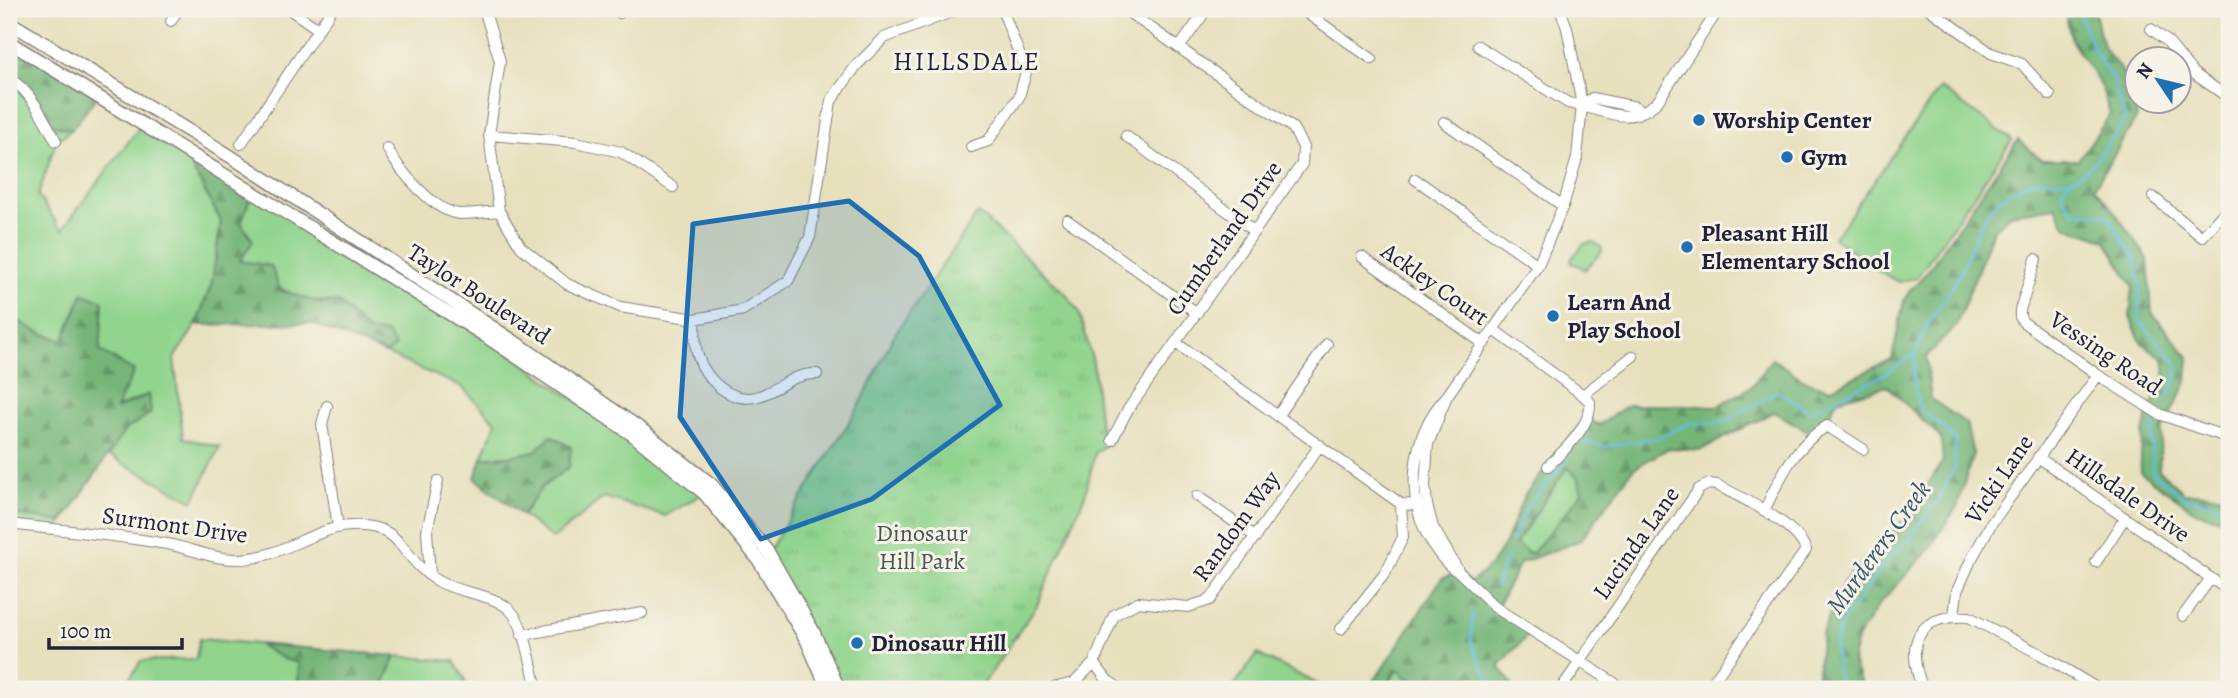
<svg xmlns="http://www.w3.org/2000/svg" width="2238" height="698" viewBox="0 0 2238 698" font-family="Alegreya,serif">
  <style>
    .green { fill: #90d48d; stroke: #597b64; stroke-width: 2 }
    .forest { fill: url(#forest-firs); stroke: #4b6c5a; stroke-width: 2; fill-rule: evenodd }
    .park { fill: url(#park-tufts); stroke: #597b64; stroke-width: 2 }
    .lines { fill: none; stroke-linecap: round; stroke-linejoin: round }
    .stream { stroke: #62bddf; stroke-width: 2.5 }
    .minor-casing { stroke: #84817c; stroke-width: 12 }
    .major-casing { stroke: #84817c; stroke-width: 15 }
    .minor { stroke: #fff; stroke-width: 10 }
    .major { stroke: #fff; stroke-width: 12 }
    .marked { fill: #1f6fb2; fill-opacity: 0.2; stroke: #1f6fb2; stroke-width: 5; stroke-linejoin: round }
    .poi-dot { fill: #1f6fb2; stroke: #f7f3e8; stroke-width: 2.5 }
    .labels { text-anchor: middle; stroke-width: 6; stroke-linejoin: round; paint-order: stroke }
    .poi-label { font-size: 24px; font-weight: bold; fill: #22223b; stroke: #f7f3e8; text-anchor: start }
    .street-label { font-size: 24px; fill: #22223b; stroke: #f7f3e8 }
    .park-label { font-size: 24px; fill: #435754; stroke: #f7f3e8 }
    .neighbourhood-label { font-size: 26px; letter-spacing: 2px; fill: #22223b; stroke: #f7f3e8 }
    .water-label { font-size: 26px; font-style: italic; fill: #385874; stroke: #f7f3e8 }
  </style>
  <defs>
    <pattern id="forest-firs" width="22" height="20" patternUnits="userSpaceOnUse" patternTransform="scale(1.75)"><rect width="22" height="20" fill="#74b678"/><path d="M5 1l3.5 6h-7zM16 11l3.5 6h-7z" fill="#5f9464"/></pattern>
    <pattern id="park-tufts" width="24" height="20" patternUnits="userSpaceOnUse" patternTransform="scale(1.75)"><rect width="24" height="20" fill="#90d48d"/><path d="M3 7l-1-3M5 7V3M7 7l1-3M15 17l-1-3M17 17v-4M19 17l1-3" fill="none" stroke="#7cb67b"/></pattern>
  </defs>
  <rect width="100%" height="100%" fill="#f7f3e8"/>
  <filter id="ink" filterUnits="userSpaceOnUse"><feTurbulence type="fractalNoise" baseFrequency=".0143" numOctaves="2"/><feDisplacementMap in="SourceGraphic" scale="14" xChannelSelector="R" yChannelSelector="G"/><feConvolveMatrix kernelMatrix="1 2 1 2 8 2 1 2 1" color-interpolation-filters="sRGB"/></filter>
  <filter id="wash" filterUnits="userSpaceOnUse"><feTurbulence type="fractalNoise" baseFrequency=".00686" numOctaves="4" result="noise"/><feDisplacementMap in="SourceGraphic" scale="28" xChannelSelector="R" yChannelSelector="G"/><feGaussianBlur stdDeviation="1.57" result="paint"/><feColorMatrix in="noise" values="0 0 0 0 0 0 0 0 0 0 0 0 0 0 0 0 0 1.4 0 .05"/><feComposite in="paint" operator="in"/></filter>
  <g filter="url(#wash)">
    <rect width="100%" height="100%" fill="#e7e0bd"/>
    <!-- green -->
    <path class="green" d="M9,78L46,122L71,130L56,141L38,196L62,230L142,124L182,149L221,221L212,283L196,325L174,358L183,438L220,447L193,501L108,455L125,430L151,413L149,395L115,409L134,371L100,351L83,294L63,341L38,332L15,320L9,339Z
      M1940,88L2012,140L1917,277L1899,282L1883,274L1834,238Z
      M252,192L484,335L704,493L665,516L604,497L553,539L522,515L542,487L569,467L535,451L511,456L482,458L496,422L462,387L386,354L395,346L369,332L338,302C297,304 272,284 239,261L253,241L241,223Z
      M1568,466L1579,479L1582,493L1532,554L1515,545Z
      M9,514L63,522L56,530L9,524Z
      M199,639L258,644L284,659L299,663L298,689H123L141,661L196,659Z
      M1257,654L1328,689H1232Z
      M396,656L454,661L466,681L460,689H382Z
      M1398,670L1408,678L1423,681L1424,689H1383Z"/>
    <!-- forest -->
    <path class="forest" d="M2064,9H2094L2103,47L2133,86L2137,117L2094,188L2111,207L2148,259L2152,313L2189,357L2187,382L2162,431L2159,470L2184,493L2209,494L2229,498V521L2198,513L2141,473C2140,450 2142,428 2151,406C2161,384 2169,386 2164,359L2141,342L2130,317L2133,286L2105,240L2065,226L2056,207L2010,214L1993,231L1956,326L1926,357L1931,399L1966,423L1973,454L1957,507L1928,551L1880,603L1858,637L1852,659L1863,689H1824L1816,682L1822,634L1844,581L1908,515L1943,461L1941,438L1887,386L1837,400L1825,423L1813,434L1774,412L1701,450L1669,448L1633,469L1581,540L1520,563L1496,608L1532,631L1499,666L1515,689H1424L1422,681L1408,678L1398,670L1383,689H1369L1442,578L1459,572L1471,583L1492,564L1505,543L1524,496L1586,418L1599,425L1628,405L1718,406L1751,387L1772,359L1806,381L1830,389L1892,359L1904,300L1911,289L1927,272L2018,140L2042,160H2078L2110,115L2101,86L2072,41ZM1567,467L1579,479L1582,493L1532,554L1515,544Z
      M9,42L97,97L71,130L46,122L9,78Z
      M182,149L252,192L241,223L253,241L240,261L271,266L280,290L320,303L338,302L368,332L387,333L395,347L386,354L311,323L196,325L212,283L221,221Z
      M83,294L103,301L100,351L134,371L116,409L149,394L151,413L125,430L63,522L9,514V393L12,389C6,365 8,342 15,319L38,332L63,341Z
      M551,436L571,447L569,467L542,487L522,515L475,478L482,458L511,456L535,451Z
      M258,644L396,656L382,689H298L299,663L284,659Z"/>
    <!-- park -->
    <path class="park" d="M978,213L1067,295L1079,312L1093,362L1100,428L1112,440L1095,453L1085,495L1037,605L980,689H839L768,552L861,403L893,337Z
      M1593,242L1601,247L1602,251L1585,270L1578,265L1572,264L1571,259L1584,244Z"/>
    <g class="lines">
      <!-- stream -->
      <path class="stream" d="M2069,180L2061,192L2073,212L2107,215L2134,257L2140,283L2139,320L2177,364L2175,383L2167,399
        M2154,423L2152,441V472L2185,498L2229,507
        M1586,444L1588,442L1605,447L1657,438L1690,423H1724L1777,391L1810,412L1885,374L1915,354
        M1511,541L1529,504L1567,459
        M1496,586L1507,557
        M1473,612L1471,641L1484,671L1498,689
        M1843,689L1837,672L1835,645L1840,625L1885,563L1910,538L1938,499L1955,467V440L1942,426L1920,410C1915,392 1911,371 1916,352C1924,324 1944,302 1958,277C1974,249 1975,220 2002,198C2013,189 2026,181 2040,180C2049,179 2058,181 2067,180C2090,177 2112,138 2125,119L2114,82L2093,49L2078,9"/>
    </g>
  </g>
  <g filter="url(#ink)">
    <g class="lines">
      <defs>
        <path id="minor" d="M289,9L318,29
          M484,9L500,61L489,135L499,211L521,247L567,284L620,307L695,319L743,310L788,281L810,237L831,101L856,66L884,38L959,9
          M1301,9L1372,59
          M1929,9L1991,53L2022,64L2050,95
          M620,13L623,9
          M171,21L178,9
          M2151,29L2167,41L2193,73L2229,98
          M1478,46L1568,103C1603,108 1627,130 1658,101L1719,9
          M1179,48L1207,9
          M9,78C31,91 44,119 56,141
          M1582,105L1592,98L1636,107L1642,112
          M1444,122L1563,206
          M489,135L576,142L621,152L673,187
          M1126,136L1254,231
          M241,144L332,9
          M971,147L988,141L1019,97L1026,72L1002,9
          M387,148C398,169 435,213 460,214C473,214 487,212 499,211
          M1415,179L1538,265
          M2153,197L2202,237L2229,207
          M1067,220L1197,313
          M1362,257L1484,344
          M2036,259L2020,310V317L2023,322L2098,375L2159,414L2229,438
          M695,319C696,329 694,341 697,352C703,379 733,407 762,395C781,387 795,373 817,374
          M1494,330L1583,395
          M1176,343L1401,504L1422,505
          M1447,396L1538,265L1563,206L1577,158L1582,105L1567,28L1560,9
          M327,406L322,424L338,527
          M1278,415L1327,344
          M1112,440L1127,411L1302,164L1303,147L1293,128L1124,9
          M2038,457L2229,591
          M1548,466C1563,452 1592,425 1590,402L1583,395L1633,356
          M1197,496L1256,537
          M1765,509C1780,477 1795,445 1827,426L1863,449
          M9,524C62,530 115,535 167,544C189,548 212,559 235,559C280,560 311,528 351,526C405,523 399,557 436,580C458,594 491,592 510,610C526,625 531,667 537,689
          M2096,562L2124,519
          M1459,572L1433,527L1427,505L1425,485L1428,444L1447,396C1410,435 1404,500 1433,545C1440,556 1448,567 1459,572L1496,608L1624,689
          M430,575L427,531L438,481
          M1954,616L1957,591L1971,560L1991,524L2098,375
          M2183,616L2211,578
          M1341,629L1386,572L1403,537L1401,504
          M522,635L642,613
          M1094,663L1108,681L1120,689
          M1048,689L1074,683L1094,663L1114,615L1138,602L1188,607L1210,600L1320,445
          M1561,689L1699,489L1709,484L1717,485C1742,498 1796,523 1806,550L1708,689
          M1923,689C1905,645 1916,613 1969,617L2040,654L2098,689"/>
        <path id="major" d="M9,22L230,156L524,348L642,430L712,485L768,552L813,631L839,689
          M9,42L484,335L633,435L704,493L758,559L807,641L828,689"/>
      </defs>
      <!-- minor casing -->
      <use href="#minor" class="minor-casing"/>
      <!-- major casing -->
      <use href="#major" class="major-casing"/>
      <!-- minor -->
      <use href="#minor" class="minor"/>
      <!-- major -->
      <use href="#major" class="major"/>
    </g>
  </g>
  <!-- marked area -->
  <path class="marked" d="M849,201L919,256L1000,405L872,499L761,539L680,417L693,224Z"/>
  <!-- markers -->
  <g class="poi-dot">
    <circle cx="1699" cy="120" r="7"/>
    <circle cx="1787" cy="157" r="7"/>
    <circle cx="1687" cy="247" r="7"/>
    <circle cx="1553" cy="316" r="7"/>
    <circle cx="857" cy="643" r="7"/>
  </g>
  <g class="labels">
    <!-- poi labels -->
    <g class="poi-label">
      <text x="1713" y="128">Worship Center</text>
      <text x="1801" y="165">Gym</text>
      <text x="1701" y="241">Pleasant Hill<tspan x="1701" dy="28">Elementary School</tspan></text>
      <text x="1567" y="310">Learn And<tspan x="1567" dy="28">Play School</tspan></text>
      <text x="871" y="651">Dinosaur Hill</text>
    </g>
    <!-- street labels -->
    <g class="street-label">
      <text transform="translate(1224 238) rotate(-55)" y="8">Cumberland Drive</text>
      <text transform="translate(1435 284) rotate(35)" y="8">Ackley Court</text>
      <text transform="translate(479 294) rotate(33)" y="8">Taylor Boulevard</text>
      <text transform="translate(2106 353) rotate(34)" y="8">Vessing Road</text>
      <text transform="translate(1999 479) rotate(-56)" y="8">Vicki Lane</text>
      <text transform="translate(2128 495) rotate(35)" y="8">Hillsdale Drive</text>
      <text transform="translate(175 525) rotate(8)" y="8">Surmont Drive</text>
      <text transform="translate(1236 526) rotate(-54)" y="8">Random Way</text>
      <text transform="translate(1636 543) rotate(-55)" y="8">Lucinda Lane</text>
    </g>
    <!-- park labels -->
    <g class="park-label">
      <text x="922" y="541">Dinosaur<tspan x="922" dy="28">Hill Park</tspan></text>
    </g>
    <!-- neighbourhood labels -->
    <g class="neighbourhood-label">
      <text x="967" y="70">HILLSDALE</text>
    </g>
    <!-- water labels -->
    <g class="water-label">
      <text transform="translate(1878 547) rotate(-54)" y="9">Murderers Creek</text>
    </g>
  </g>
  <!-- margin -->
  <rect width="2238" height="698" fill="none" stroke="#f7f3e8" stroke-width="35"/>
  <!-- north arrow -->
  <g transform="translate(2158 80) rotate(305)"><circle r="33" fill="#f7f3e8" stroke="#a29fa3" stroke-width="2"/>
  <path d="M0-5L12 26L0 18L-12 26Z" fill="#1f6fb2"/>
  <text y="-10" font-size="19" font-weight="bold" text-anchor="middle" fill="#22223b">N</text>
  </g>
  <!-- scale -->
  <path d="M49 638v10h133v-10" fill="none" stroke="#22223b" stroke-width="3.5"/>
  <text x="60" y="638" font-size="21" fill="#22223b" stroke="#f7f3e8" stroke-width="5" paint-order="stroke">100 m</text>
</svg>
